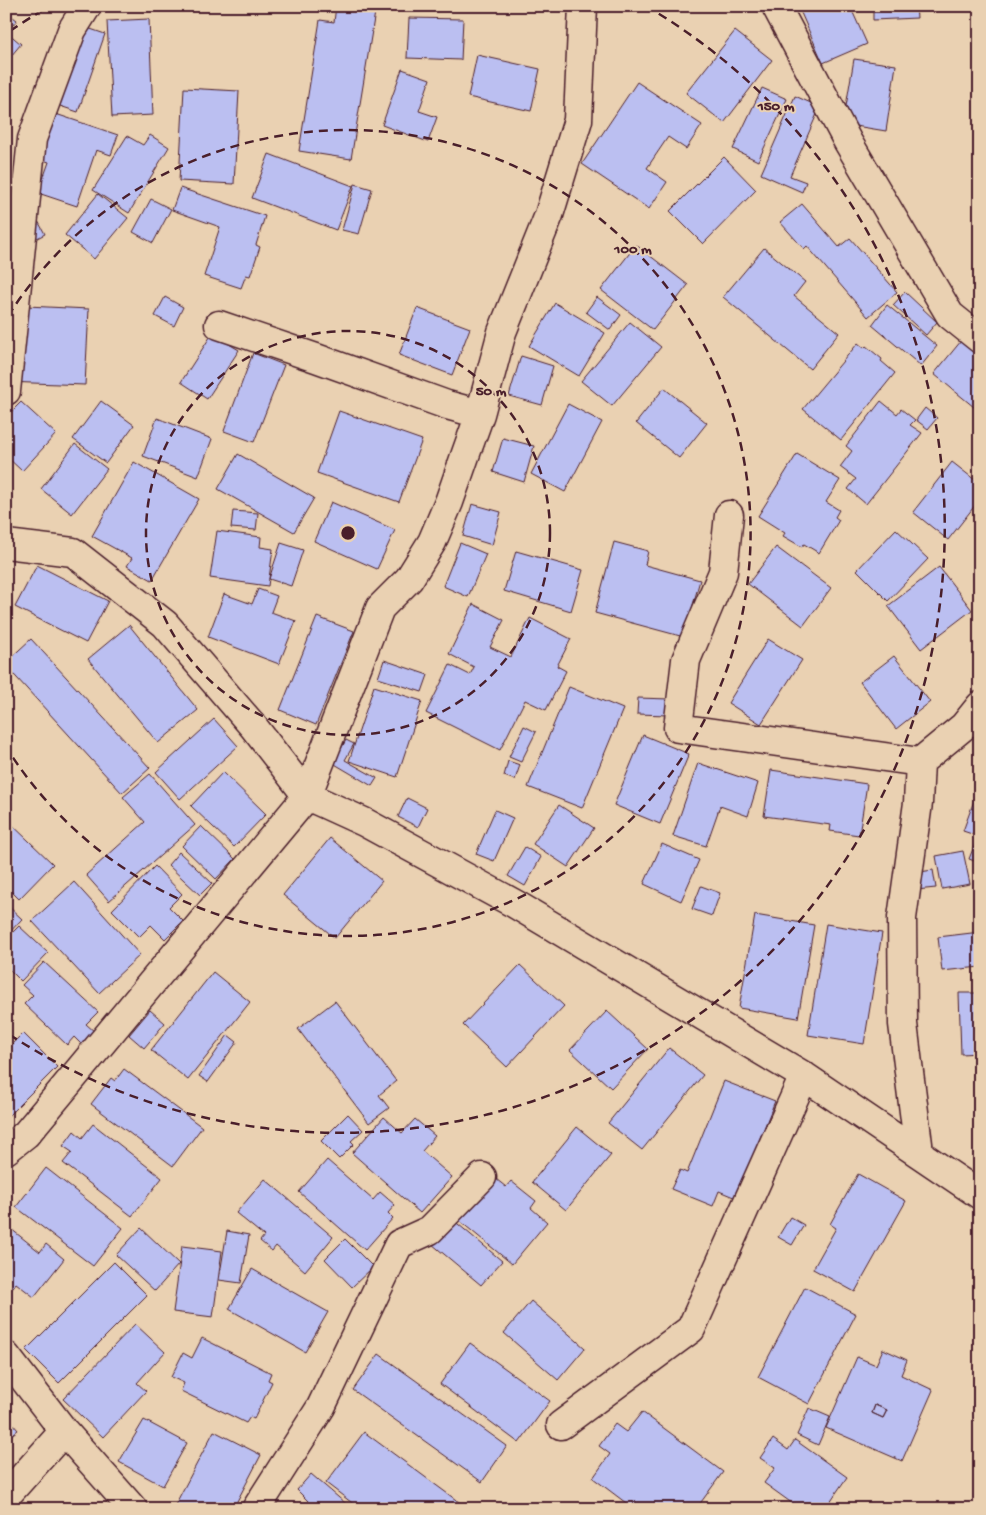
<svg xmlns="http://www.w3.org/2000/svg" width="986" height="1515" viewBox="0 0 986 1515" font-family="'Gochi Hand',sans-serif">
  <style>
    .building { fill: #bbbff1; stroke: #4a1f2b; fill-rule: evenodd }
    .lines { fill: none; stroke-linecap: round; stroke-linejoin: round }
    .minor-casing { stroke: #4a1f2b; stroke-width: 31 }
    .minor { stroke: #ead1b2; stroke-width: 28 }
    .ring { fill: none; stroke: #4a1f2b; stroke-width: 2.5; stroke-dasharray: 9 6 }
    .centre { fill: #4a1f2b; stroke: #ead1b2; stroke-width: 2.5 }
    .ring-label { font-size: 15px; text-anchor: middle; font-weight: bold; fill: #4a1f2b; stroke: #ead1b2; stroke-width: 4; stroke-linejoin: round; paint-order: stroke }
  </style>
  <rect width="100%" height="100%" fill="#ead1b2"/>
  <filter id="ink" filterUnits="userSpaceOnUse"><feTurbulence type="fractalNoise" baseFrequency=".02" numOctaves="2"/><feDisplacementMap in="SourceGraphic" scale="10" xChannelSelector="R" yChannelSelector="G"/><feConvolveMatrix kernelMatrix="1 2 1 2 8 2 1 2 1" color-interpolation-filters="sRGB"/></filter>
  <g filter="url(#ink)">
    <!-- building -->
    <path class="building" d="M336,6H376L351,159L299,151L320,20L334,22Z
      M798,6H850L867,44L823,63Z
      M873,6H916L917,18L873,20Z
      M6,12L17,20L7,32L21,44L6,62Z
      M409,18L463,19L461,60L407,58Z
      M149,19L153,115L112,117L107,21Z
      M73,23L105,34L78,112L36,98Z
      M735,31L772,60L724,123L686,93Z
      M477,55L540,69L531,111L468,97Z
      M854,59L896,65L886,131L843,124Z
      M402,69L430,79L419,111L437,117L428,142L382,125Z
      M637,82L702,125L686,149L668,137L647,168L667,182L649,209L582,164Z
      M184,88L239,91L234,184L179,181Z
      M762,88L787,99L758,161L733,149Z
      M795,96L820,107L790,176L806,182L802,192L761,174Z
      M38,108L118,135L111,155L96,150L77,206L38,193L49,162L22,153Z
      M150,135L169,147L129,213L93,190L127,136L143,145Z
      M269,154L353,186L336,230L252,198Z
      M724,157L756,190L703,244L670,211Z
      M355,184L372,189L359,234L342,230Z
      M20,187L45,234L10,252L6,245V194Z
      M180,188L265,216L256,245L260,247L250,276L246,275L241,288L204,276L220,227L172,210Z
      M98,194L128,218L94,259L65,235Z
      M151,199L171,209L153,243L133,232Z
      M802,204L839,247L850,238L897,292L868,317L807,246L804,249L780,222Z
      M636,245L688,285L653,330L601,290Z
      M764,248L805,282L794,296L839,333L810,369L723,297Z
      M905,292L937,322L926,335L893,305Z
      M165,297L183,307L174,326L155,316Z
      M597,297L621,315L610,330L586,312Z
      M555,303L605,333L579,376L529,346Z
      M6,305L89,309L85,385L6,382Z
      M887,305L937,346L921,366L872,325Z
      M417,308L470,328L452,375L399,355Z
      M630,322L661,347L612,406L581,381Z
      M212,334L239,350L207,399L181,382Z
      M966,335L980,346V412L934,374Z
      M858,343L864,348L866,346L882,359L881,361L895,373L841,440L803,409Z
      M253,353L284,365L254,442L224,431Z
      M521,356L553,366L542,405L509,396Z
      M664,388L707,423L679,458L636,423Z
      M101,401L134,425L106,463L73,439Z
      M881,401L897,414L901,409L915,420L910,425L922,433L866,504L848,489L856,479L840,467L852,451L846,446Z
      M21,402L56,434L22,471L6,456V417Z
      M568,404L602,422L565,492L531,474Z
      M925,408L937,418L928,429L916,420Z
      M339,411L422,440L399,502L317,473Z
      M157,418L212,439L198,477L143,456Z
      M503,438L534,446L524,482L493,472Z
      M75,444L107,469L72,514L41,489Z
      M238,454L314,498L294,532L218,489Z
      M797,454L840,480L826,502L839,510L835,517L839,520L819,553L804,544L802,547L783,536L785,533L758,516Z
      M134,462L199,499L152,580L127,566L132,558L92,536Z
      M952,462L980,484V499L948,540L913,512Z
      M331,502L395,530L377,569L314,541Z
      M472,504L501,512L492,545L463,536Z
      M233,511L258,513L256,530L231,528Z
      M896,529L928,559L888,601L857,570Z
      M217,531L261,537L260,547L273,549L268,586L210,578Z
      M614,542L648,551L645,565L700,580L684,637L595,613Z
      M281,543L303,550L291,586L269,579Z
      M460,543L486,554L468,597L443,586Z
      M776,547L831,588L803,626L748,584Z
      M516,551L583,570L571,611L504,591Z
      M37,565L108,601L86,643L15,607Z
      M939,567L972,610L921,649L888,606Z
      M258,589L277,596L271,612L296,621L279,664L208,637L224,594L252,604Z
      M473,604L504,620L490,647L511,657L530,618L571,639L557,666L566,671L546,710L525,700L500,750L426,713L450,665L470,675L474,667L449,654Z
      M317,617L354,631L316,725L280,710Z
      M129,625L198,710L158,743L88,659Z
      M31,639L150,768L122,793L6,666V662Z
      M768,639L802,660L761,724L728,703Z
      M894,656L930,702L896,729L860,682Z
      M384,660L428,675L422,692L378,678Z
      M374,686L422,701L397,777L349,761Z
      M569,687L623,709L582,808L528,787Z
      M638,698L669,699L668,715L637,714Z
      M214,719L238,746L180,799L156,772Z
      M524,726L536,732L521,762L509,757Z
      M643,735L689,754L660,824L614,805Z
      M346,740L354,744L345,760L377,778L372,786L333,763Z
      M508,761L520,765L515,780L504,776Z
      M698,763L758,783L748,816L720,806L706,846L673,836Z
      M771,770L867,784L859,835L830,831L831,825L764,816Z
      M223,772L266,814L234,847L191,806Z
      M150,774L195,825L109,901L86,875L145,822L123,797Z
      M407,798L427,808L418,827L398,817Z
      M975,798L980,800V863L969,859L978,836L963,831Z
      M559,805L594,828L568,867L533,844Z
      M495,810L513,818L494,861L476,854Z
      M6,819L53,864L19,899L6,886Z
      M201,826L235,859L216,879L182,846Z
      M330,838L382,881L335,938L283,895Z
      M662,844L699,860L681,901L644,884Z
      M525,847L541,857L525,886L508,876Z
      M963,851L970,884L942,889L936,856Z
      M179,852L212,883L200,895L168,865Z
      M155,866L182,894L169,907L183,921L165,939L151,925L139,937L112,910Z
      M933,870L936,888L916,890L913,873Z
      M74,882L140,955L99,993L32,921Z
      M976,884H980V907H976Z
      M701,886L720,893L712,916L692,909Z
      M6,904L22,919L6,936Z
      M755,915L814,925L798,1018L739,1008Z
      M826,924L882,933L864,1044L808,1035Z
      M19,926L48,953L21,981L6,966V939Z
      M980,932V967L942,971L938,937Z
      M44,962L98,1012L86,1024L95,1032L82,1045L74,1037L67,1045L24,1004L33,995L22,985Z
      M520,965L564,1006L507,1067L463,1025Z
      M213,972L250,1002L188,1080L151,1050Z
      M959,993H980V1053L961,1054Z
      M335,1001L396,1081L379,1095L389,1108L369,1123L298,1029Z
      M150,1010L165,1023L144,1048L129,1035Z
      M607,1011L648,1049L611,1088L570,1050Z
      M23,1033L57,1067L6,1118V1050Z
      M228,1035L237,1042L208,1082L199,1076Z
      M669,1048L703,1075L642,1150L608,1123Z
      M124,1069L202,1127L173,1166L91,1104L111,1078L115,1081Z
      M724,1081L775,1101L736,1198L719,1191L713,1206L671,1189L680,1170L687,1173Z
      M348,1114L363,1130L351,1141L354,1144L339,1159L321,1141Z
      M384,1117L402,1133L415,1119L435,1136L422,1151L452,1177L420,1213L352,1153Z
      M93,1124L162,1178L132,1216L63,1163L72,1152L63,1146L74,1131L82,1138Z
      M577,1127L611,1155L566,1210L532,1182Z
      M327,1160L373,1200L380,1192L395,1205L388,1213L393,1218L365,1250L299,1192Z
      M46,1168L123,1228L93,1266L16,1207Z
      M858,1174L906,1201L855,1292L813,1269L836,1228L830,1224Z
      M491,1175L506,1187L511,1181L536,1201L531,1208L547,1222L512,1264L455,1217Z
      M265,1179L333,1237L305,1271L276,1246L272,1251L260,1241L264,1236L236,1213Z
      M790,1217L804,1225L792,1245L778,1237Z
      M452,1219L502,1261L481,1285L432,1244Z
      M6,1225L40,1252L46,1244L64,1259L34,1297L16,1283L11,1290L6,1286Z
      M141,1228L179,1264L155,1291L116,1255Z
      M227,1231L249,1235L241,1283L219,1280Z
      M345,1239L373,1267L352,1287L325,1259Z
      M182,1246L222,1251L213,1317L173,1312Z
      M114,1262L147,1295L59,1383L26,1350Z
      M252,1269L328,1312L305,1352L229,1309Z
      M805,1287L856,1314L809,1404L758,1377Z
      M531,1301L585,1348L558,1380L504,1333Z
      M135,1324L165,1352L137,1383L146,1391L103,1437L63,1399Z
      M202,1338L271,1373L268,1380L272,1382L254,1419L250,1417L246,1423L181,1391L184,1383L171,1377L183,1353L192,1358Z
      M470,1343L550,1401L519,1443L440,1384Z
      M883,1349L907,1360L901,1375L933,1390L902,1461L826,1428L857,1357L876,1365ZM875,1405L887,1410L883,1418L872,1413Z
      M379,1354L507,1446L482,1482L353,1390Z
      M875,1405L887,1410L883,1418L872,1413Z
      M809,1408L830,1417L818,1445L797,1435Z
      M642,1412L723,1472L696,1509H634L593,1478L610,1454L599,1446L615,1424L626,1432Z
      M6,1416L18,1430L6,1439Z
      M144,1420L187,1443L163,1486L119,1462Z
      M214,1431L261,1455L233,1509H173Z
      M364,1432L467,1508L360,1509L326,1483Z
      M773,1439L788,1450L795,1440L847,1477L825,1509H800L764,1483L775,1468L760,1458Z
      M311,1474L352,1509H302L308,1501L297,1490Z
      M10,1500L23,1509H6Z"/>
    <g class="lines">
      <defs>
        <path id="minor" d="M776,6L848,142L950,315L980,339
          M219,325L316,358L447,405L480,414
          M6,391L32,139L72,30L87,6
          M729,515L723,572L686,660L678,728L920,762L964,726L980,706
          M6,544L73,552L165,624L253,726L307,796L364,822L515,904L804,1076L980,1195
          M6,1150L26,1134L307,796L380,608L409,579L432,542L449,502L465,456L480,414L502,332L549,215L578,120L583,6
          M919,1152L903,1024L902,918L918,803L920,762
          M6,1356L64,1431L133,1509
          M561,1425L691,1329L804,1076
          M6,1496L64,1431
          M256,1509L321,1407L399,1244L430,1230L482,1177"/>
      </defs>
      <!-- minor casing -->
      <use href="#minor" class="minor-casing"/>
      <!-- minor -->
      <use href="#minor" class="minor"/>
    </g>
  </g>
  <!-- distance rings -->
  <g class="ring">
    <circle cx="348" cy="533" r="202"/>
    <path d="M8 316A403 403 0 1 1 8 750"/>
    <path d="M10 31A605 605 0 0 1 50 6M646 6A605 605 0 1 1 10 1035"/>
  </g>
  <circle cx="348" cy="533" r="8" class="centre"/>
  <g class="ring-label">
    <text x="776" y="110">150 m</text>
    <text x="633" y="253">100 m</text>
    <text x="491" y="395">50 m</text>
  </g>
  <!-- margin -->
  <rect width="986" height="1515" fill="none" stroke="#ead1b2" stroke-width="25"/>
  <rect x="12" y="12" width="961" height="1490" fill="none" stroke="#4a1f2b" stroke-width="2" filter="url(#ink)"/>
</svg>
